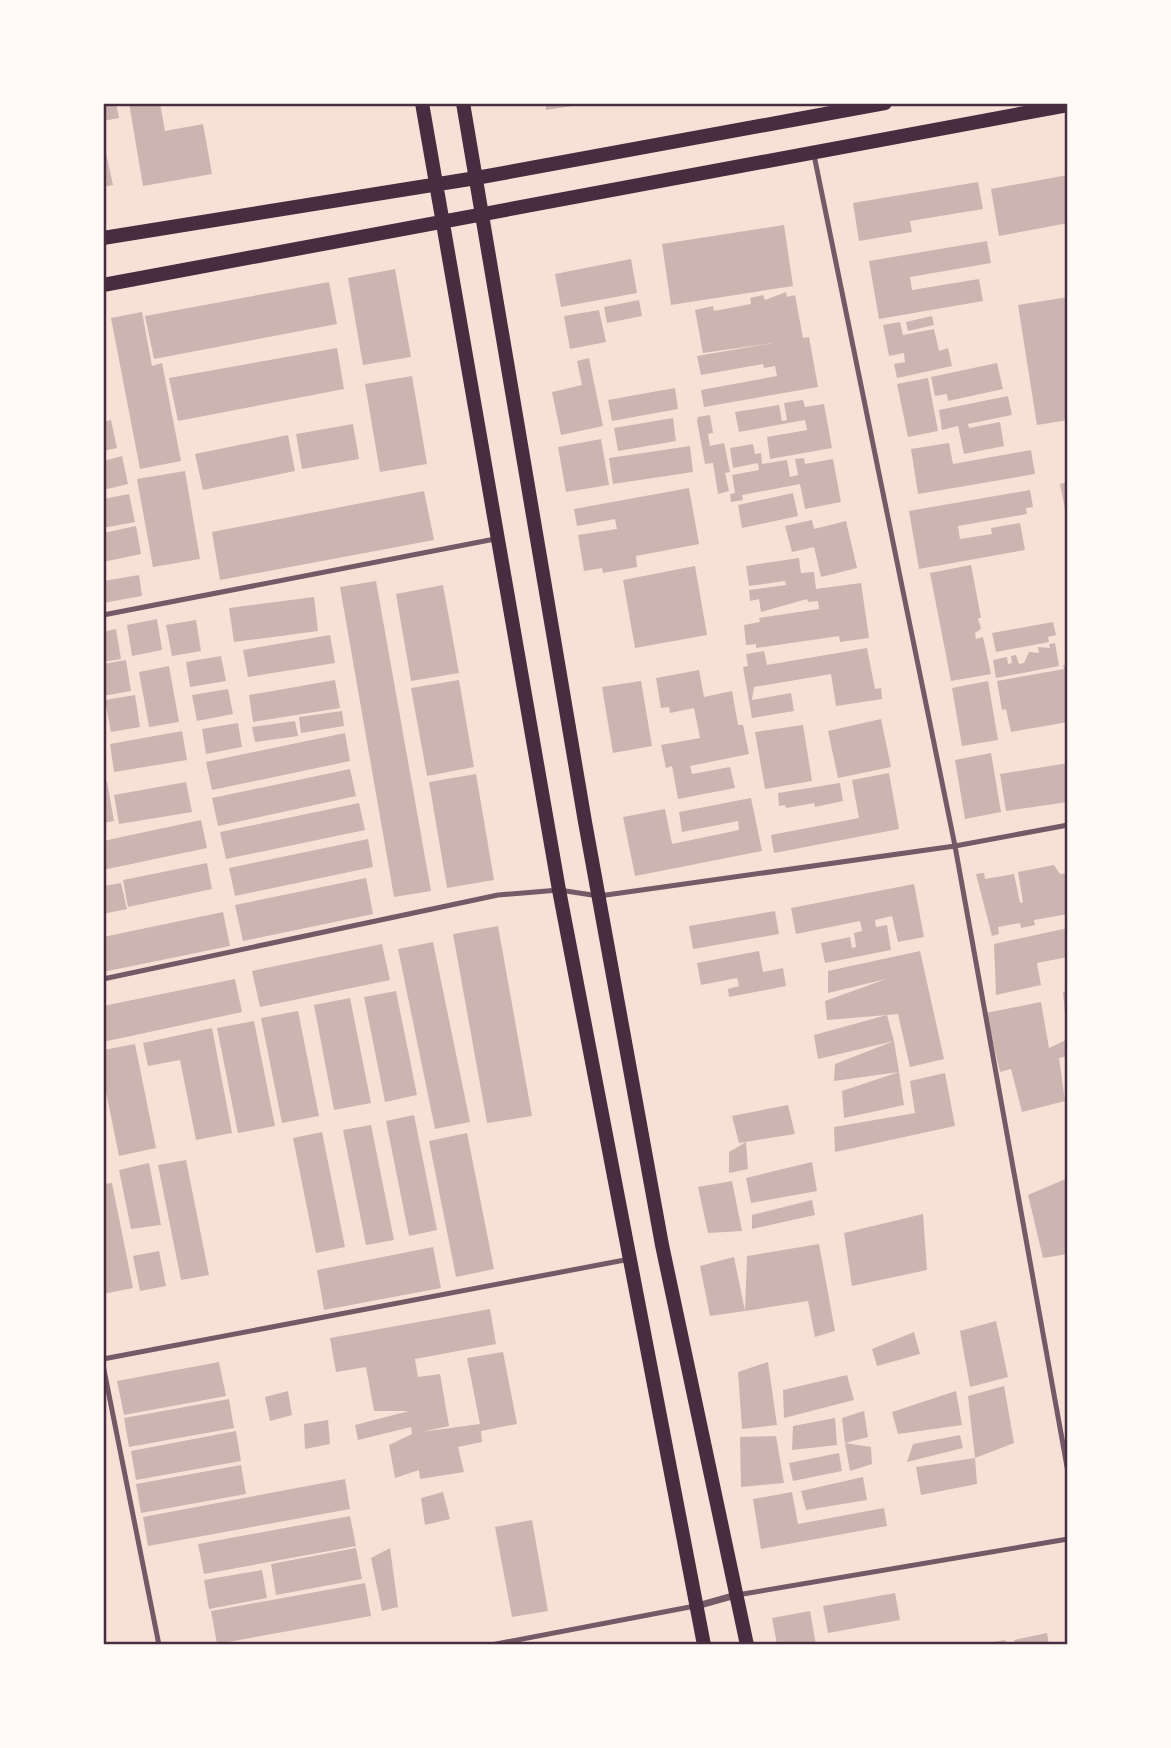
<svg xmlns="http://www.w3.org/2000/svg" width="1171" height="1748" viewBox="0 0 1171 1748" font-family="Rubik,sans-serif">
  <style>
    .building { fill: #ccb4b1 }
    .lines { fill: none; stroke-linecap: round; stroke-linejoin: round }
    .service { stroke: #755966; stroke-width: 5 }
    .minor { stroke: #755966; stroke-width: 7 }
    .secondary { stroke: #4a2c40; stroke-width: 14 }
    .neatline { fill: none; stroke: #4a2c40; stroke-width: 2.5 }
  </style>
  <rect width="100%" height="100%" fill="#f7e1d7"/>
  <!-- building -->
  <path class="building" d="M103,103H116L119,118L103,121Z
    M129,103H160L165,131L203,124L212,174L143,186Z
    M545,103H579V105L546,110Z
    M103,139L113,185L103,187Z
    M1068,175V223L999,236L991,189Z
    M978,182L983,209L910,221L912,232L859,241L853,203Z
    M784,225L793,286L671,305L662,244Z
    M987,241L991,263L910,277L912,290L979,279L983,301L879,319L869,261Z
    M631,259L637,293L561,307L555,274Z
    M395,269L411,357L363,365L348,278Z
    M329,282L337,324L154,359L145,316Z
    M786,292L787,297L795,295L803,338L809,337L818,387L704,407L701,390L777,376L775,366L764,368L763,364L701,375L697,356L773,343L703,353L695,310L713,306L714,311L751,304L750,298L763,295L765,300Z
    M1068,297V420L1037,425L1018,305Z
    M639,300L642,316L607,323L604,307Z
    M599,310L606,342L570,349L564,316Z
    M142,312L152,366L162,363L181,461L140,469L111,318Z
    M932,316L934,325L908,331L906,322Z
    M900,322L903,335L934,329L939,351L948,348L952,366L897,378L894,364L905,362L904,353L889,356L883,325Z
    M337,348L344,389L178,421L169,378Z
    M589,358L603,426L561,435L552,392L582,385L577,361Z
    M997,363L1003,389L948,401L947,394L935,396L931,377Z
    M412,376L427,464L380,472L365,384Z
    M928,378L938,431L908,437L897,384Z
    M675,388L678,409L612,421L608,400Z
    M1008,396L1012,415L968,424L969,428L1000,422L1004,446L964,454L958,426L942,430L939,410Z
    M803,400L805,407L824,404L832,448L770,459L767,437L807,430L805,420L739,432L735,412L779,405L782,421L787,420L784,403Z
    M710,415L713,433L708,434L710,446L724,443L730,472L725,473L729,491L718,494L713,463L705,464L697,421L698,417Z
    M673,418L676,441L618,451L614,428Z
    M111,420L117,448L103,451V422Z
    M353,424L359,459L302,469L296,434Z
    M288,435L295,471L203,490L195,454Z
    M601,439L609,485L566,492L558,447Z
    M949,443L953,464L1031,450L1035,474L918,494L911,449Z
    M753,444L755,454L761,453L762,464L787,460L790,477L798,475L795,459L804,458L805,464L833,459L841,502L805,509L800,484L742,495L743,500L731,502L730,494L735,493L732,475L759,470L758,463L733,468L730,448Z
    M690,446L693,472L613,484L609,458Z
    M122,456L128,484L103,490V461Z
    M185,471L200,559L153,567L137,479Z
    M1068,482V508L1065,509L1060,484Z
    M689,488L699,544L636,556L637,567L603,573L602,568L584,571L578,535L617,529L615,519L577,526L574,509Z
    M1030,490L1033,507L1026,508L1027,514L958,526L960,539L992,534L991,528L1020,523L1025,550L919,569L909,511Z
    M424,491L434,540L220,580L212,532Z
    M793,493L798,516L742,528L738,505Z
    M129,494L135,522L103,528V499Z
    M812,520L814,529L846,521L857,568L821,577L814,547L792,552L785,526Z
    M136,526L141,554L103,562V533Z
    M799,558L801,573L814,572L816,589L861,583L869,638L840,642L839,636L756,648V644L746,645L744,625L760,622L759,618L819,609L818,601L808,602L807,599L761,612L759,599L750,601L749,590L786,585L785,581L749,586L746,566Z
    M971,565L981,618H978L981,629L975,633L976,639L983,637L991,674L951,681L930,573Z
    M695,566L707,635L635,648L623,580Z
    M139,575L142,596L103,603V581Z
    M376,581L431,891L394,897L340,587Z
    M443,585L459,673L411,681L396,594Z
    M314,597L318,631L234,642L229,608Z
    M157,619L162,650L132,656L127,625Z
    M196,620L201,651L172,656L166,625Z
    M1053,622L1056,635L1048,637L1049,642L996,652L992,633Z
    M116,629L121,659L103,662V632Z
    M330,635L335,663L248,677L243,650Z
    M1055,643L1059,666L996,678L993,660L1007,657L1008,664L1012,663L1011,656L1016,655L1019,664L1024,663L1029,652L1039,653L1038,647L1050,648L1049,644Z
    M867,648L875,689L881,688L882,699L836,706L831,674L754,687L752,700L791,693L794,711L752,718L743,667L748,666L746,654L764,651L767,665Z
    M221,656L226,681L190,687L186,662Z
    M126,660L131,691L103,696V664Z
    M1063,665H1068V722L1011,732L1006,709L1002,710L997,681L1064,669Z
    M169,666L179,722L149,727L139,672Z
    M699,670L704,697L732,691L738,725H743L749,754L690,766L692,774L730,767L735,788L678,799L672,766L666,768L661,745L700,738L694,708L670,713L669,707L661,708L656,678Z
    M335,680L340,708L253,722L249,695Z
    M459,680L474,767L427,776L411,688Z
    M641,681L652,746L613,753L602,687Z
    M988,681L998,740L962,746L952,688Z
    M228,689L233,714L197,721L192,695Z
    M135,695L140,727L111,732L105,700Z
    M342,711L344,726L301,733L299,717Z
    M881,719L891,767L838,778L828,731Z
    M295,721L298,736L255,742L252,727Z
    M238,723L242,747L206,754L202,729Z
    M803,725L812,781L765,789L755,732Z
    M182,731L187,760L114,772L110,744Z
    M345,733L350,761L212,790L206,762Z
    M991,753L1001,812L965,819L955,760Z
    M1068,763V802L1006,811L1000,774Z
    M350,769L356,796L218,826L212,798Z
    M889,773L899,829L774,853L771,835L859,818L852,780Z
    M476,774L494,880L447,888L429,782Z
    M107,781L114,821L103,823V782Z
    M186,782L192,812L119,824L114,795Z
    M840,783L843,801L815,807L814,803L786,808L785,805L779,806L778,793Z
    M751,798L762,851L635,876L623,817L665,809L672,844L739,830L738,821L682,832L679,812Z
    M359,803L365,830L226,859L220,832Z
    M201,820L207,848L103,870V841Z
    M368,839L373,867L235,896L229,868Z
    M207,863L212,889L128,907L123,880Z
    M1054,865L1060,874L1068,873V914L1034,920L1035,925L1021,928L1020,923L998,927L999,934L992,936L976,874L984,873L985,879L1014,874L1020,903L1023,902L1018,872Z
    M366,878L373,914L243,941L235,905Z
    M121,883L127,909L103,914V886Z
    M914,884L924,937L898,942L892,916L875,920L876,927L887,925L891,950L825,963L821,943L850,937L852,948L856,947L854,933L862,931L860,921L796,934L791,908Z
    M775,911L779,934L693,949L689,926Z
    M223,912L230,946L103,972V937Z
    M498,926L532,1116L487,1123L453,934Z
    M1068,928V957L1037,963L1041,985L996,995L994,944Z
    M433,942L470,1122L435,1129L398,949Z
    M382,944L390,980L260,1007L252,971Z
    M759,951L763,972L783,968L786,986L729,997L728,989L739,986L737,978L701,985L697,963Z
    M920,951L944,1059L910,1067L898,1014L887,1015L894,1041L818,1059L814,1035L887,1015L827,1020L825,1001L886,979L828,993V971Z
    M235,979L242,1012L103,1042V1006Z
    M1068,990V1013L1065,1014L1063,992Z
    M396,991L417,1095L385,1102L364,997Z
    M350,998L371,1103L334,1110L314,1005Z
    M1041,1002L1049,1048L1068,1039V1056L1059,1058L1065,1101L1022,1112L1011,1069L1000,1072L986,1013Z
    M298,1011L319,1116L282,1123L261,1018Z
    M254,1021L275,1126L238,1133L217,1028Z
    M212,1028L232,1133L196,1140L180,1060L148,1066L143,1043Z
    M894,1041L899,1072L904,1105L844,1118L842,1091L899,1072L834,1081L835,1064Z
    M135,1044L156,1148L119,1156L103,1077V1050Z
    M945,1073L955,1126L835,1152L834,1127L915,1113L910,1081Z
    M788,1105L795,1134L739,1143L732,1116Z
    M414,1115L437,1230L409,1236L386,1121Z
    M371,1125L394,1240L366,1245L343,1130Z
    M322,1132L345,1247L316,1253L293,1138Z
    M467,1133L494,1269L456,1277L429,1141Z
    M746,1142L748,1169L729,1173V1152Z
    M186,1160L209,1275L181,1280L158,1165Z
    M812,1162L817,1191L751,1203L746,1178Z
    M149,1163L161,1225L131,1229L119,1170Z
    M1068,1178V1254L1043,1258L1028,1195Z
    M732,1181L742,1231L708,1233L698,1187Z
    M112,1183L133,1288L103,1294V1184Z
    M812,1200L815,1215L752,1229V1215Z
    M923,1214L927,1270L852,1286L844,1233Z
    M819,1244L835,1331L815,1337L808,1301L745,1311L710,1316L700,1266L734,1257L745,1311L747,1256Z
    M433,1247L441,1288L324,1310L317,1270Z
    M159,1251L166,1286L140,1291L133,1256Z
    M490,1309L496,1344L415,1359L418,1377L440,1374L449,1426L421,1432L480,1424L467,1358L503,1352L517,1424L481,1431L482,1442L458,1447L464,1472L420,1479L419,1470L395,1478L389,1445L412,1434L411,1427L358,1440L355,1425L409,1411H374L366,1367L336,1372L330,1338Z
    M996,1321L1008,1377L970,1387L960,1331Z
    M914,1332L920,1354L877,1366L872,1349Z
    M219,1362L226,1396L124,1415L117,1381Z
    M768,1362L777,1425L742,1429L738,1372Z
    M847,1375L854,1400L784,1418L783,1390Z
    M1004,1386L1014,1443L975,1458L968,1396Z
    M288,1391L292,1415L270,1421L265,1397Z
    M956,1391L962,1425L898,1434L892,1412Z
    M229,1399L234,1428L129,1447L124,1418Z
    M864,1411L868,1437L845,1443L871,1447L872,1464L850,1471L845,1443L842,1418Z
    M835,1418L837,1445L792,1450L793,1426Z
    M328,1420L330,1444L305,1449L304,1424Z
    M236,1431L241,1461L136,1480L131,1451Z
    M960,1435L963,1448L907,1462L913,1444Z
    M776,1436L784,1483L741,1487L740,1437Z
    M839,1453L842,1471L793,1481L789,1463Z
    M975,1458L977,1484L921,1495L916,1467Z
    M241,1465L246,1494L141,1513L136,1484Z
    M863,1477L867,1500L806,1510L801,1491Z
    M345,1479L350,1509L148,1546L143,1517Z
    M443,1492L450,1519L425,1525L421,1498Z
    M792,1492L798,1524L884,1508L887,1526L761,1549L753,1499Z
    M350,1516L356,1546L204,1574L198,1544Z
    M532,1520L548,1611L512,1617L495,1527Z
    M356,1548L362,1579L276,1595L271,1564Z
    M390,1548L398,1607L382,1611L371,1558Z
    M262,1570L267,1598L209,1609L204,1580Z
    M365,1583L371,1616L217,1644L211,1611Z
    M895,1593L900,1620L828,1633L823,1606Z
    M810,1611L816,1645H777L772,1618Z
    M1047,1633L1049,1645H1015L1014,1640Z
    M1005,1640L1006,1645H988L987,1643Z"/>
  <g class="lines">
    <!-- service -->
    <path class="service" d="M814,155L955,846L1068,1472
      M103,615L495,539
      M103,979L498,895L559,890L599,896L955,846L1068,825
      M103,1359L630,1259
      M103,1365L159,1645
      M737,1595L1068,1539
      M491,1645L695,1606"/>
    <!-- minor -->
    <path class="minor" d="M697,1606L736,1595"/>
    <!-- secondary -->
    <path class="secondary" d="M422,103L559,890L704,1645
      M463,103L585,822L662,1245L747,1645
      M103,238L476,178L885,103
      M103,285L1068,105"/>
  </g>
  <!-- border -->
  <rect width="1171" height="1748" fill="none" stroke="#fffaf5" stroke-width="210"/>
  <rect x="105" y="105" width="961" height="1538" class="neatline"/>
</svg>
